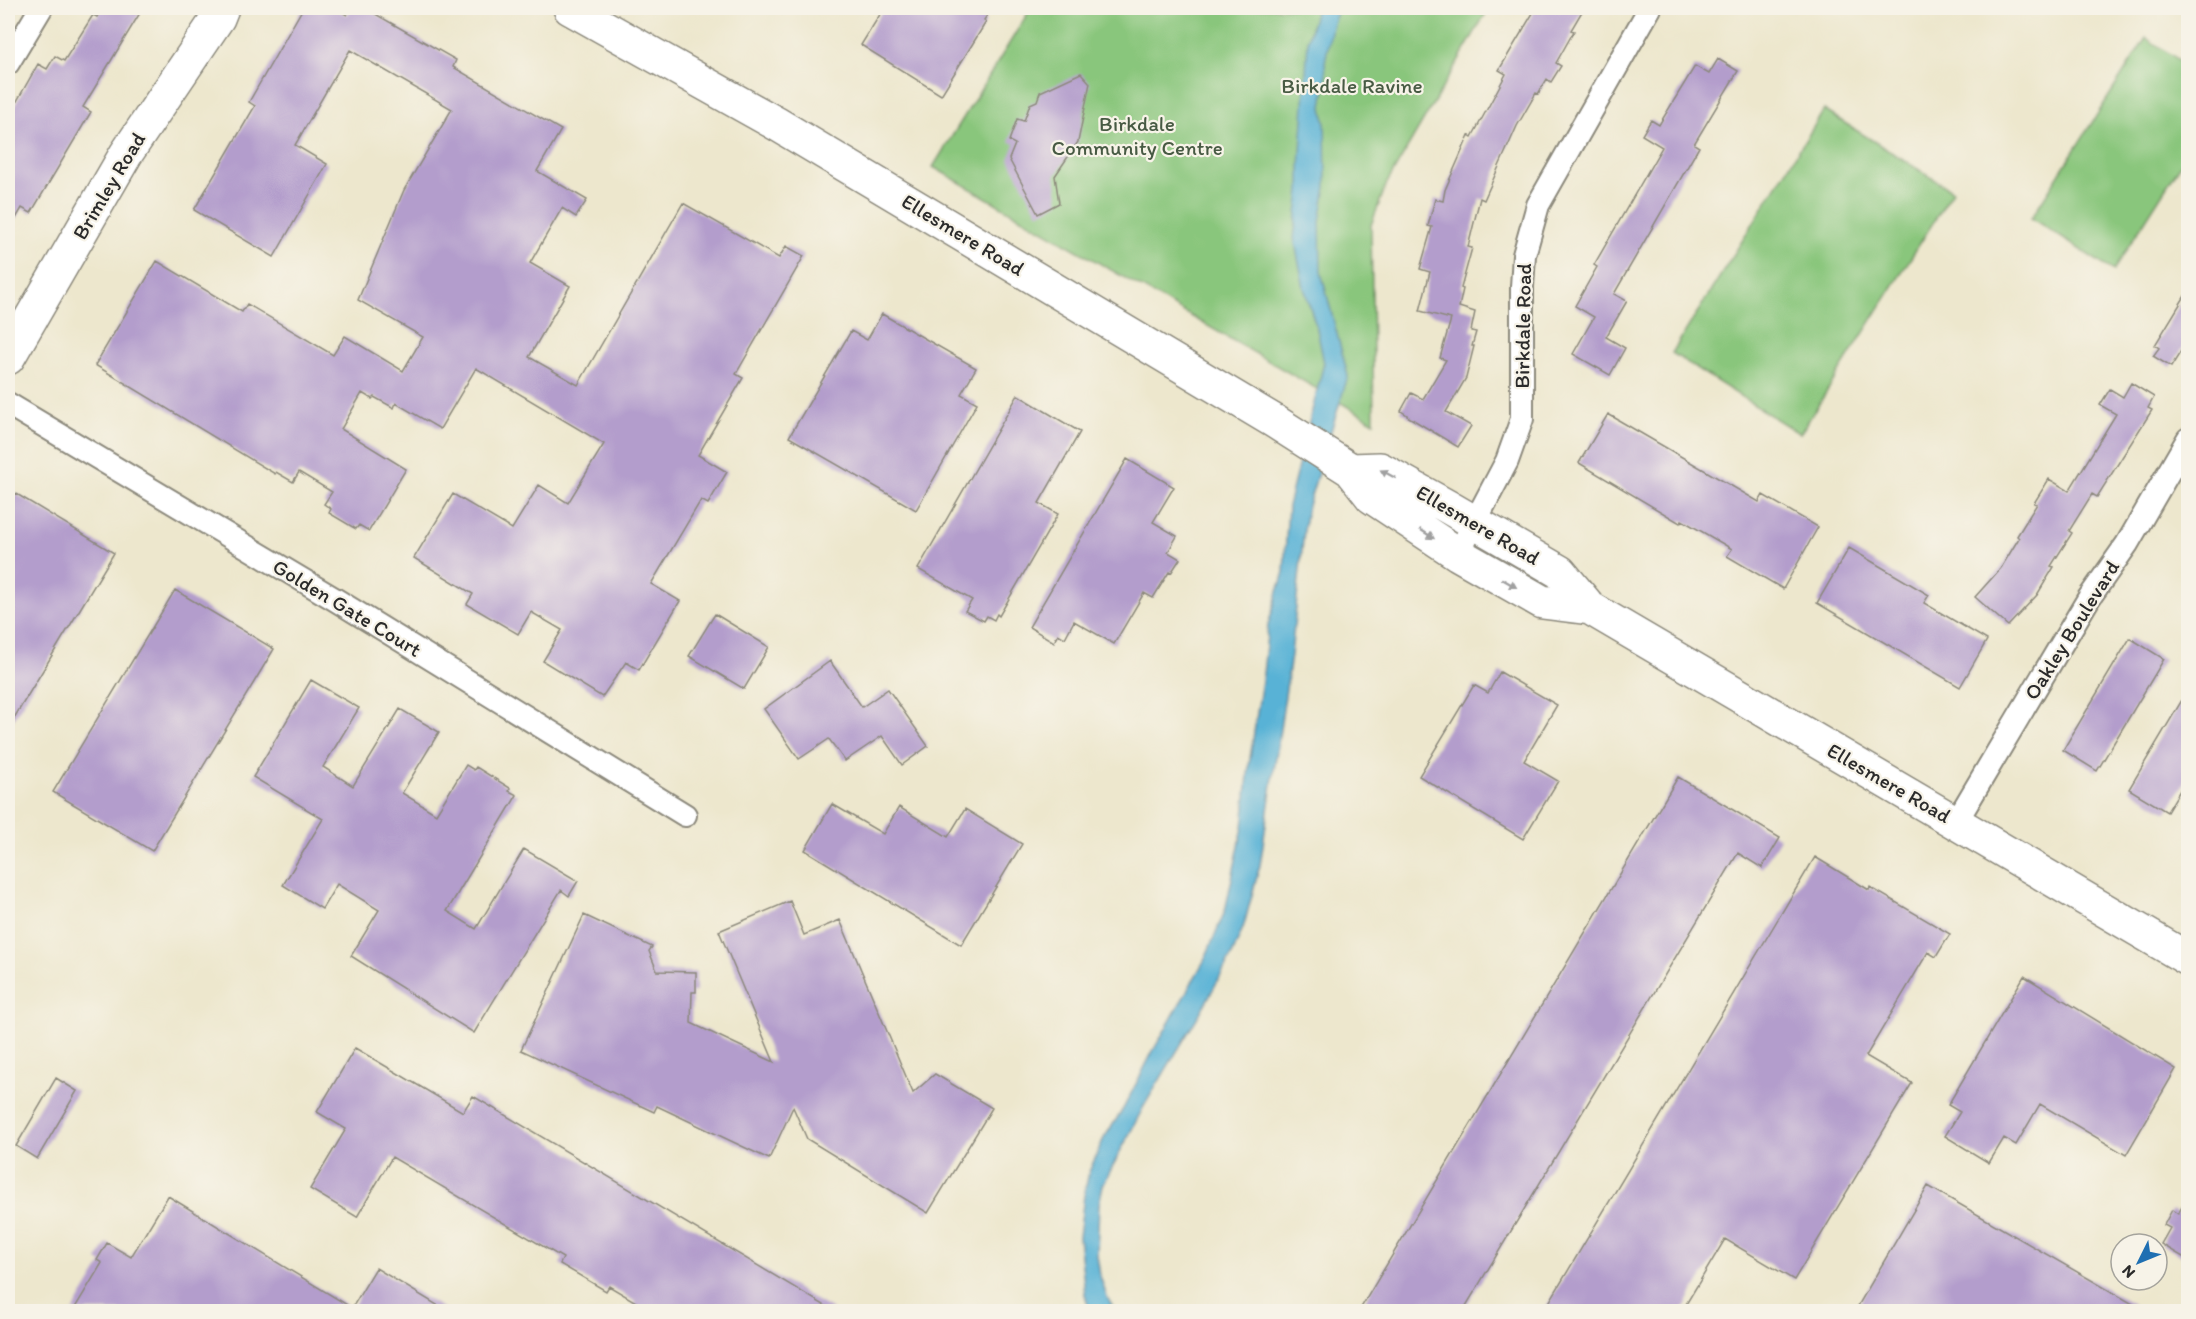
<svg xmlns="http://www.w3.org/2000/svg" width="2196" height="1319" viewBox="0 0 2196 1319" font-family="Itim,sans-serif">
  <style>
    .green { fill: #89c67b; stroke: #5a7853; stroke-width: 1.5 }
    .water { fill: #59b2d6; stroke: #426e80; stroke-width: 1.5 }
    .building { fill: #b39dcc }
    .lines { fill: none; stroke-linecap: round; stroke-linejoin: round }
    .street-casing { stroke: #8c897c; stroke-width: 26 }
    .secondary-casing { stroke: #8c897c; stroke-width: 36 }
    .street { stroke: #fff; stroke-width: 22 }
    .secondary { stroke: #fff; stroke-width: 33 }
    .oneway { fill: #a0a0a0 }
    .labels { text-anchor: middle; stroke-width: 4.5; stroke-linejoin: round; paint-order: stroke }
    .park-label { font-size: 21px; fill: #475a43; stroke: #f7f3e8 }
    .street-label { font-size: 21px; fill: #2b2b2b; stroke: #f7f3e8 }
  </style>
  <rect width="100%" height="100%" fill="#f7f3e8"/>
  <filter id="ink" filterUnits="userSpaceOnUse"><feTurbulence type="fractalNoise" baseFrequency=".0167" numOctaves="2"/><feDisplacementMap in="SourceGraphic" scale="12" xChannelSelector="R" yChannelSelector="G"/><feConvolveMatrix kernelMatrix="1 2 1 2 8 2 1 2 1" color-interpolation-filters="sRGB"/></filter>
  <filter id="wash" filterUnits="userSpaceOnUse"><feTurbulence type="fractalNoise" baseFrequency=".008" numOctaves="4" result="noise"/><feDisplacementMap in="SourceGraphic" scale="24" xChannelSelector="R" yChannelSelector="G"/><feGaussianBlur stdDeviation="1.35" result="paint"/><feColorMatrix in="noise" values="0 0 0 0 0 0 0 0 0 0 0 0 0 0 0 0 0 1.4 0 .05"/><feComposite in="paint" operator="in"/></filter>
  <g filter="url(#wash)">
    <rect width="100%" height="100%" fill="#ede7cd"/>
    <!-- green -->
    <path class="green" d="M1031,8H1489L1387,183L1371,225L1374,422L933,167Z
      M2146,38L2188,66V153L2113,271L2031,218Z
      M1824,110L1953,191L1800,434L1672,353Z"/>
    <!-- water -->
    <path class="water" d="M1316,8H1339L1332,26L1325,62L1326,79L1322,107L1325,123L1326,187L1320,221L1321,272L1348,376L1306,512L1291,655L1260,865L1244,925L1233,953L1200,1013L1144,1106L1103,1185L1099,1204L1097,1255L1100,1276L1107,1297L1115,1311L1090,1312L1085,1294L1079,1237L1084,1195L1089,1172L1104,1138L1123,1109L1153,1051L1204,961L1225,911L1243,827L1249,765L1263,674L1268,625L1284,572L1288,506L1324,363L1317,329L1304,288L1294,238L1300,190V167L1308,40Z"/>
    <g id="blocks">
      <!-- building -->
      <path class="building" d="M102,8H143L83,107L91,112L31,213L22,208L8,232V117L38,64L47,69L55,56L64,61L93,15L97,17Z
        M303,8H335L347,15L351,8H365L456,60L453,67L561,130L537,171L587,200L576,217L562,208L530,263L570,286L529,357L578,385L683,203L779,258L786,246L804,256L736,374L743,378L698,455L727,472L708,504L701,500L651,584L680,601L639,670L626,662L602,697L543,661L562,630L531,612L518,634L467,604L473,594L414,558L453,494L512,529L539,485L568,503L604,444L476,368L440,429L396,403L394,408L374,397L372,399L362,393L341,429L406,469L369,531L359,525L356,529L329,513L331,509L324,504L332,492L299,472L293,482L276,472L275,474L95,365L157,261L242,312L247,304L333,355L345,336L403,371L423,337L358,300L404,190L452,109L350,50L295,145L327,164L274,257L194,210L255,106L249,102Z
        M884,8H992L984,20L986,22L941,95L861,45Z
        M1536,8H1584L1571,30L1574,31L1556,63L1561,66L1551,82L1547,79L1538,94L1536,93L1517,126L1484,200L1480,198L1468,247L1472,248L1461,288L1463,289L1459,307L1475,312L1471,331L1476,332L1472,346H1474L1466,378L1446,412L1471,426L1458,447L1407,416V415L1401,411L1411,393L1423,399L1446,360L1440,358L1451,319L1420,311L1430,272L1420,269L1432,227L1428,226L1435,199L1443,201L1445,190L1469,135L1472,137L1506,74L1499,70Z
        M1718,59L1738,71L1694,144L1699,147L1614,294L1627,301L1606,337L1625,348L1610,375L1573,354L1594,317L1575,306L1597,267L1594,265L1662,147L1642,135L1651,120L1659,125L1695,66L1709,74Z
        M1081,73L1090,83L1078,142L1055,176L1059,203L1038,214L1009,159L1015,144L1009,141L1017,119L1024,121L1030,104L1037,101L1040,92Z
        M2188,291V340L2171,367L2153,356L2159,348L2155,345Z
        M882,314L976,368L961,394L977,403L916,510L789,437L851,331L867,340Z
        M2131,383L2154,397L2148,408L2152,410L2097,497L2092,494L2069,531L2072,533L2051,566L2054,567L2037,595L2008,626L1975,597L2001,568L2019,538L2017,536L2037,504L2034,503L2049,479L2069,491L2116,414L2100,405L2110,389L2123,397Z
        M1018,395L1080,432L1039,503L1058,514L999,616L997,614L994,620L987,616L984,621L965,611L972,600L918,569Z
        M1608,414L1759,502L1763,495L1818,527L1783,589L1727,556L1732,549L1682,520L1680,523L1579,463Z
        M1127,459L1174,487L1153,522L1177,536L1168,552L1180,559L1171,573L1169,572L1153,598L1144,593L1114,644L1074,621L1065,638L1058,634L1054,642L1029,627Z
        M15,493L114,553L8,728V506Z
        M1849,548L1929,595L1924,603L1987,640L1960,687L1817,603Z
        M175,590L274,649L152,851L53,792Z
        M715,614L769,647L744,689L689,656Z
        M2130,638L2164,659L2097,771L2063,750Z
        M830,661L862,707L888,689L928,746L902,765L882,736L845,761L829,739L799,759L764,709Z
        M1500,672L1557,705L1524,761L1558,781L1523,839L1419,776L1474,685L1488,693Z
        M311,680L359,708L323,767L353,786L400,709L439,732L402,793L436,814L466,765L474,770L476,767L510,788L509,791L517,795L447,911L476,929L524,849L578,881L569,896L561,890L474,1033L351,956L379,910L337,884L322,909L283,885L323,819L253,777Z
        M2188,690V777L2167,812L2129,789Z
        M1678,777L1780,838L1762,868L1738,853L1463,1311H1359Z
        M832,804L883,834L899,807L948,837L965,809L1022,844L961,945L805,850Z
        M1815,857L1869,890L1870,887L1950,934L1936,957L1928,952L1866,1056L1912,1083L1794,1280L1725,1239L1682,1311H1544Z
        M790,901L804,935L840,920L913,1093L935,1074L992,1108L928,1213L807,1139L793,1107L769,1159L657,1106L654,1112L521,1050L584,915L652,947L649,951L657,971L696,972V992H692L691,1023L774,1062L719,931Z
        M2024,976L2176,1069L2126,1155L2040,1104L2016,1145L2004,1138L1989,1163L1945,1136L1960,1112L1948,1105Z
        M355,1048L463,1112L473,1096L834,1311H631L636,1302L609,1286L606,1291L560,1264L563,1258L392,1157L357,1217L310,1189L346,1129L317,1112Z
        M56,1078L77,1091L37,1159L16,1146Z
        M1928,1186L2145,1311H1855Z
        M168,1196L352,1308L376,1268L447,1311H73L102,1263L97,1260L107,1243L131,1257Z
        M2188,1196V1260L2161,1244L2170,1228L2164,1225L2172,1210L2178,1214Z"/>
    </g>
  </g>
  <g filter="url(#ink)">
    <use href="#blocks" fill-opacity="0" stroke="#8c897c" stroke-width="1.5"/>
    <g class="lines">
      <defs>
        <path id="street" d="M8,63L41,8
          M8,404L336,600L685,815
          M1458,554L1507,461L1522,419V287L1524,255L1538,205L1650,8
          M1956,822L2089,598L2127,544L2188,439"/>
        <path id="secondary" d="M570,8L777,124L1274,421L1351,470L1372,497L1458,554L1542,602L1590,608
          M8,358L126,154L218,18L222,8
          M1351,470L1380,469L1448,507L1560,572L1590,608L2188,959"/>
      </defs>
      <!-- street casing -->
      <use href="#street" class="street-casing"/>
      <!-- secondary casing -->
      <use href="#secondary" class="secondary-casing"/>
      <!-- street -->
      <use href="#street" class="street"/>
      <!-- secondary -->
      <use href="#secondary" class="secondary"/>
    </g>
    <!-- one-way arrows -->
    <defs><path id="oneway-solid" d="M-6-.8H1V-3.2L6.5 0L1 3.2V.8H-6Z" transform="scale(1.5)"/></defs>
    <g class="oneway">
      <use href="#oneway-solid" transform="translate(1388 474) rotate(-152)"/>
      <use href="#oneway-solid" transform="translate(1427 534) rotate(33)"/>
      <use href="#oneway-solid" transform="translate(1509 583) rotate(30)"/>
    </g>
  </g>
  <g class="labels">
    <!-- park labels -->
    <g class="park-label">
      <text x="1352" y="93">Birkdale Ravine</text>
      <text x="1137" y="131">Birkdale<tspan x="1137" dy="24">Community Centre</tspan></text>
    </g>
    <!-- street labels -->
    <g class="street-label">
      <text transform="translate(109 186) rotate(-59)" y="7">Brimley Road</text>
      <text transform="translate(963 235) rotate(31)" y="7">Ellesmere Road</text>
      <text transform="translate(1523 326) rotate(-89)" y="7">Birkdale Road</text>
      <text transform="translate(1478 525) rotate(30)" y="7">Ellesmere Road</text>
      <text transform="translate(347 608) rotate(31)" y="7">Golden Gate Court</text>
      <text transform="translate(2072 630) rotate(-58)" y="7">Oakley Boulevard</text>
      <text transform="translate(1889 783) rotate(30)" y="7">Ellesmere Road</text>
    </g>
  </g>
  <!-- margin -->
  <rect width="2196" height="1319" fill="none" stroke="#f7f3e8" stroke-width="30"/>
  <!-- north arrow -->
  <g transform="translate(2139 1262) rotate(227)"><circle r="28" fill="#f7f3e8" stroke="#a5a39c" stroke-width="1.5"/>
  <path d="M0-4.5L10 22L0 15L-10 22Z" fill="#1f6fb2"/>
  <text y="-9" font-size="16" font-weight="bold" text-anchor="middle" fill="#2b2b2b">N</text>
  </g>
</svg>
